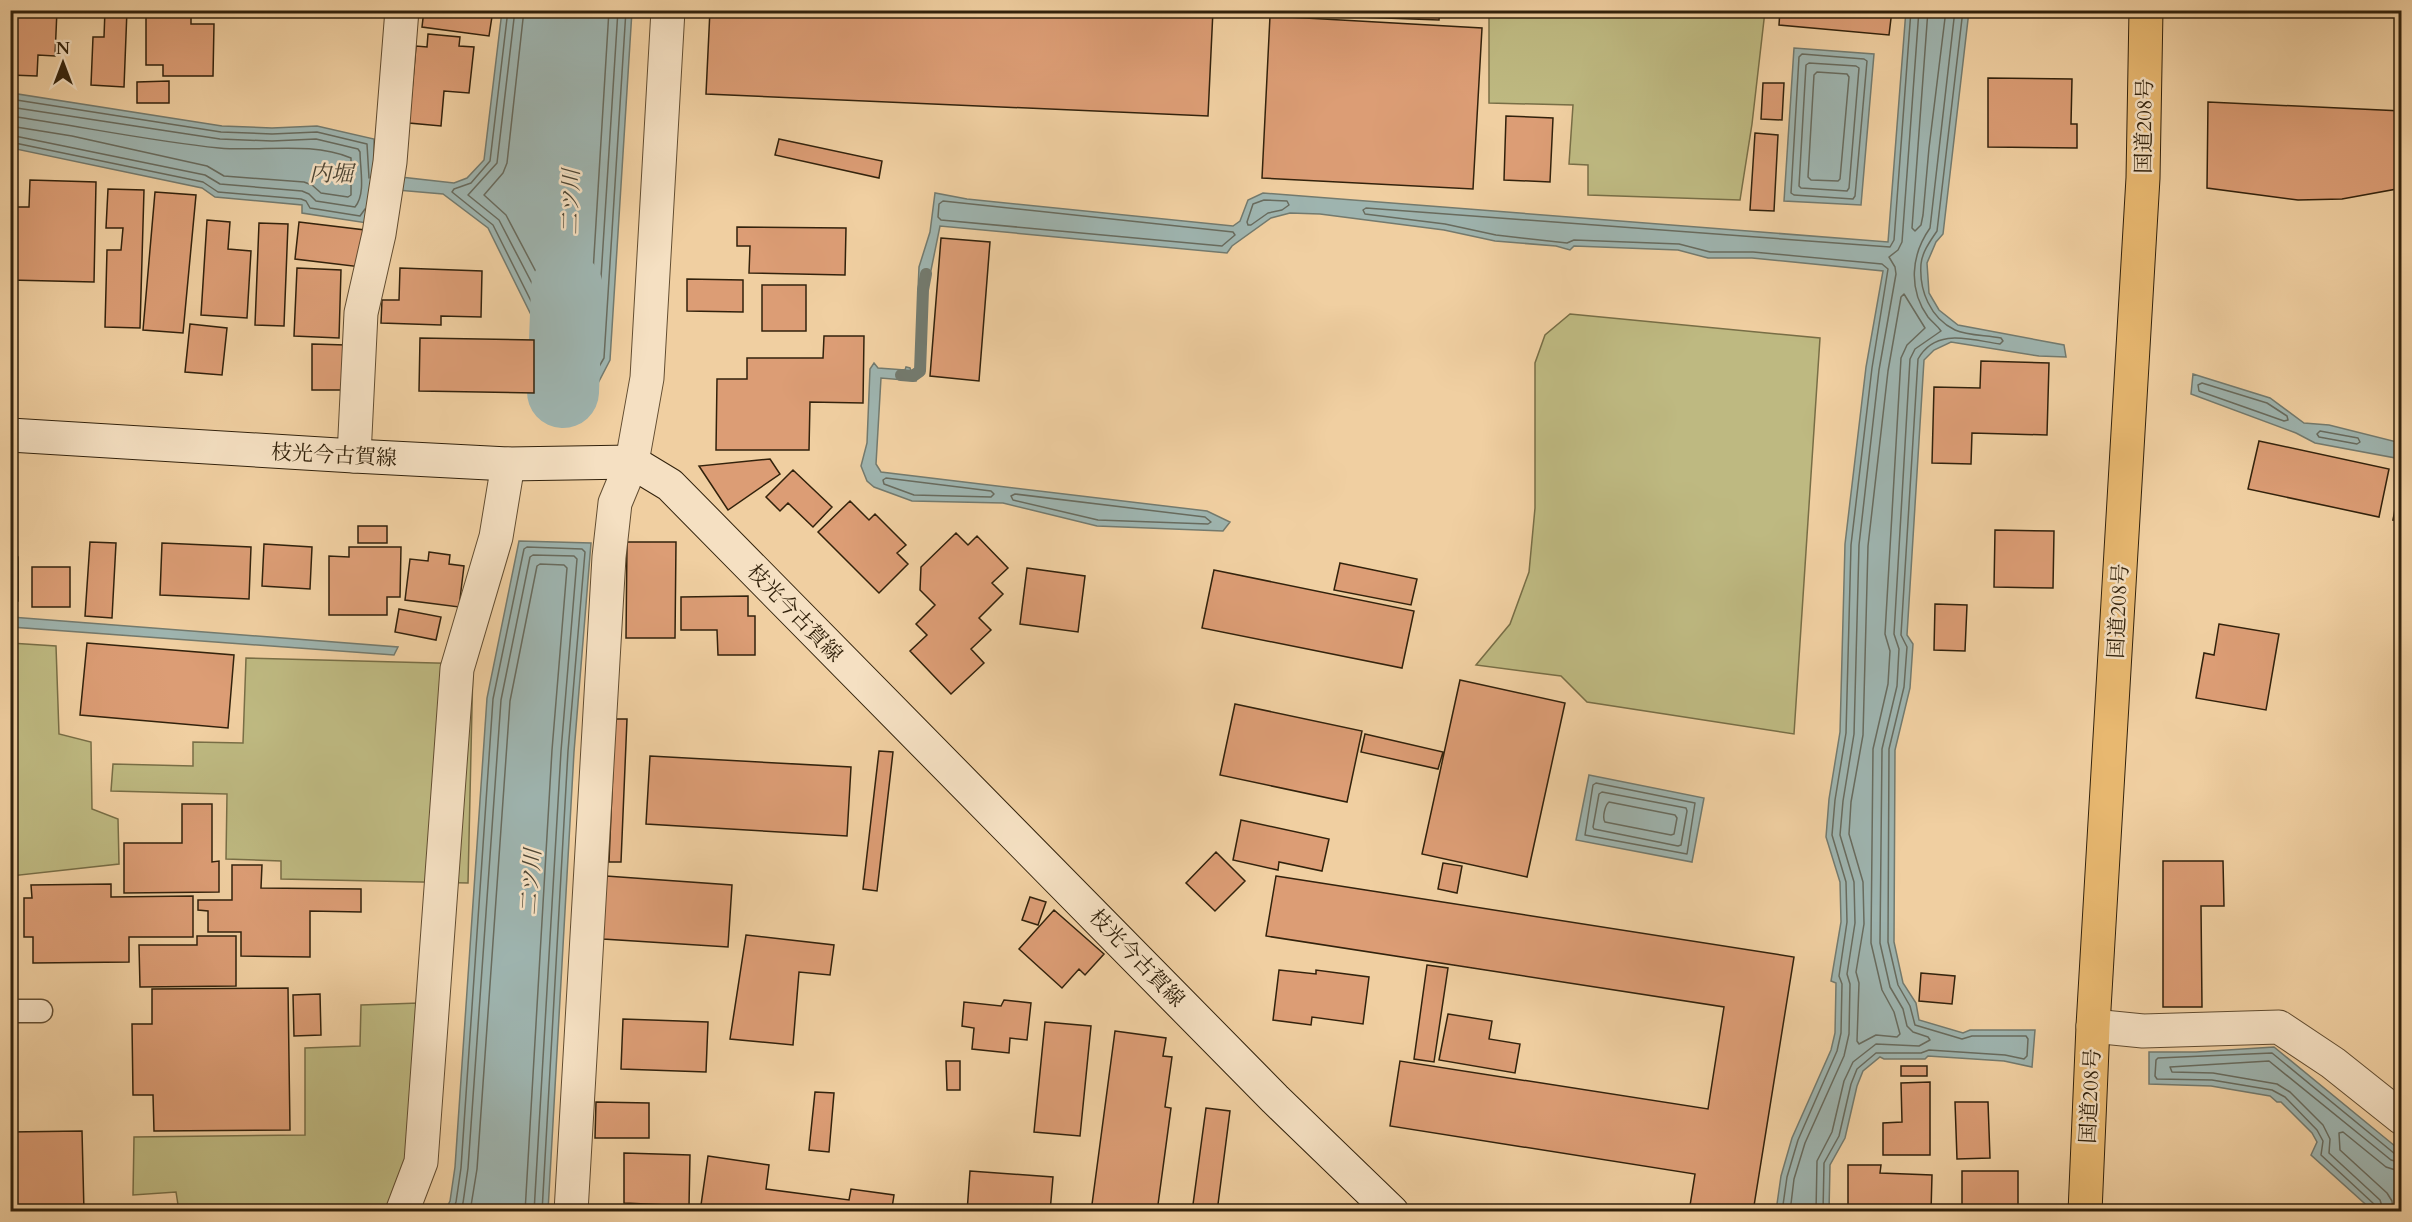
<svg xmlns="http://www.w3.org/2000/svg" width="2412" height="1222" viewBox="0 0 2412 1222" font-family="Cardo,'Noto Serif JP',serif">
  <style>
    .green { fill: #beb981; stroke: #786e46; stroke-width: 1.5 }
    .water { fill: #9eb4af; stroke: #737a6e; stroke-width: 1.5 }
    .lines { fill: none; stroke-linecap: round; stroke-linejoin: round }
    .shore { stroke: #686b5e; stroke-width: 1.5 }
    .stream { stroke: #737a6e; stroke-width: 12 }
    .river { stroke: #9eb4af; stroke-width: 72 }
    .building { fill: #dc9d75; stroke: #32220c; stroke-width: 1.5 }
    .service-casing { stroke: #624d31; stroke-width: 25 }
    .minor-casing { stroke: #624d31; stroke-width: 35 }
    .tertiary-casing { stroke: #624d31; stroke-width: 35 }
    .secondary-casing { stroke: #32220c; stroke-width: 35 }
    .trunk-casing { stroke: #32220c; stroke-width: 35 }
    .service { stroke: #f5e0c2; stroke-width: 22 }
    .minor { stroke: #f5e0c2; stroke-width: 33 }
    .tertiary { stroke: #f5e0c2; stroke-width: 33 }
    .secondary { stroke: #f5e0c2; stroke-width: 33 }
    .trunk { stroke: #e8b870; stroke-width: 33 }
    .labels { text-anchor: middle; stroke-width: 5; stroke-linejoin: round; paint-order: stroke }
    .street-label { font-size: 21px; fill: #32220c; stroke: #f5e0c2 }
    .water-label { font-size: 22px; font-style: italic; fill: #4d4635; stroke: #f5e0c2 }
  </style>
  <rect width="100%" height="100%" fill="#f0cfa1"/>
  <filter id="stains"><feTurbulence type="fractalNoise" baseFrequency=".00333" numOctaves="4"/><feColorMatrix values="0 0 0 0 .2 0 0 0 0 .09 0 0 0 0 .02 0 0 0 .5 -.17"/></filter>
  <radialGradient id="worn" r=".72"><stop offset=".6" stop-color="#630" stop-opacity="0"/><stop offset="1" stop-color="#630" stop-opacity=".3"/></radialGradient>
  <!-- green -->
  <path class="green" d="M1489,11H1765L1752,124L1740,200L1588,195V165L1569,164L1573,105L1489,103Z
    M1570,314L1820,338L1794,734L1587,702L1561,676L1476,665L1510,624L1529,572L1535,508V363L1545,335Z
    M10,643L56,646L59,734L91,742L92,809L118,819L119,864L11,876Z
    M246,658L473,664L468,883L281,879V861L226,859L227,794L111,791L113,764L193,766V742L243,743Z
    M419,1003L409,1156L389,1211H179L176,1192L133,1195L134,1137L305,1135V1048L360,1046L361,1005Z"/>
  <!-- water -->
  <path class="water" d="M1906,10L1969,11L1943,234L1936,242L1927,263L1929,293L1939,310L1958,325L2064,345L2066,357L2039,356L1951,342L1934,350L1924,360L1907,635L1913,644L1910,688L1895,750L1894,942L1903,983L1916,1003L1919,1020L1963,1033L1970,1030H2035L2032,1067L2004,1061L1928,1056L1925,1059H1884L1880,1057L1863,1071L1857,1086L1845,1138L1830,1165L1829,1211H1776L1781,1176L1792,1138L1831,1050L1835,1033L1836,983L1831,981L1841,922L1840,882L1826,837L1829,799L1840,732L1845,544L1866,367L1883,271L1752,258H1708L1678,250L1574,246L1570,250L1556,246L1495,241L1444,230L1320,214L1290,213L1271,218L1232,246L1227,253L940,226L927,290H918L919,267L930,232L935,193L967,199L1233,226L1240,221L1248,200L1263,193L1888,242Z
    M502,11H632L610,360L595,389L542,387L544,375L542,337L488,228L443,194L374,188L367,223L302,213V205L215,197L202,188L11,148V93L222,126L272,128L317,126L374,139V174L454,183L467,178L484,160Z
    M1794,48L1874,54L1861,205L1784,201Z
    M874,363L878,368L905,370L906,367L910,368L911,371H916V381L881,378L876,464L881,472L1207,511L1230,522L1223,531L1097,526L1003,503L912,501L874,487L867,481L861,466L867,443L870,369Z
    M2193,374L2270,398L2304,423L2329,425L2401,443V459L2315,443L2296,433L2191,394Z
    M519,541L591,543L574,752L548,1211H445L450,1201L455,1167L487,698Z
    M11,617L398,647L394,655L11,627Z
    M1589,775L1704,798L1692,862L1576,840Z
    M2274,1047L2401,1151V1211H2373L2311,1155L2317,1142L2312,1133L2281,1102H2277L2270,1096L2211,1086L2149,1084V1052H2196Z"/>
  <g class="lines">
    <!-- shore -->
    <path class="shore" d="M508,10L490,161L471,183L454,189L452,192L493,225L548,335L550,380L590,382L604,358L626,10
      M515,10L497,163L468,195L499,220L536,291L555,333L558,373L585,375L596,356L618,10
      M524,10L507,163L503,173L484,195L506,215L544,287L564,331L567,364L580,366L588,354L609,10
      M1928,10L1912,228L1915,231L1921,225L1923,215L1929,148L1946,10
      M1802,54L1864,59L1867,61L1855,196L1853,199L1794,195L1791,193L1799,57Z
      M1809,63L1856,66L1859,68L1849,188L1847,191L1801,188L1799,186L1806,65Z
      M1817,72L1847,74L1849,77L1840,179L1838,181L1811,180L1808,177L1814,75Z
      M10,99L221,132L272,134L317,132L367,144L369,178
      M10,107L220,139L272,141L316,139L358,149L360,152C360,169 366,194 355,207L316,201L309,194L302,191L220,184L205,175L10,135
      M10,116C80,126 149,141 219,148C262,152 310,141 351,158V195L348,197L321,193L312,185L304,182L224,176L207,166L72,136L10,126
      M10,142L203,182L218,192L301,199L306,201L310,208L360,216L365,209
      M1264,200L1287,201L1289,205L1282,210L1268,213L1251,225H1248L1247,222L1253,204Z
      M943,201L1233,232L1235,235L1222,246L941,220L938,217L939,204Z
      M1904,294L1925,328L1907,345L1901,358L1885,634L1890,651L1888,684L1873,749L1871,943L1882,990L1894,1012L1900,1034L1897,1037L1876,1035L1859,1044L1857,1041L1859,983L1856,972L1864,924L1863,882L1849,834L1851,802L1863,735L1868,546L1888,371L1901,297Z
      M2202,383L2267,403L2287,416L2288,420L2284,421L2199,391L2198,385Z
      M2320,431L2358,438L2360,442L2357,444L2319,437L2317,434Z
      M886,478L991,491L994,494L991,497L914,495L884,484L883,480Z
      M1015,494L1205,517L1211,522L1208,524L1098,520L1013,500L1011,496Z
      M1596,783L1695,803L1687,854L1585,835L1593,785Z
      M1602,792L1686,808L1687,811L1681,845L1678,846L1594,829L1593,827L1599,794Z
      M1609,802L1675,815L1677,818L1674,834L1671,835L1605,822C1602,818 1605,805 1609,802Z
      M452,1212L456,1202L461,1168L493,699L524,549L527,547L582,549L585,552L568,751L542,1212
      M460,1212L463,1203L468,1168L501,700L530,557L533,555L574,556L577,559L561,751L534,1212
      M470,1212L477,1169L510,701L537,566L540,564L564,565L567,568L552,750L525,1212
      M1782,1212L1787,1177L1798,1140L1837,1051L1841,1033L1842,984L1839,976L1847,922L1846,882L1832,835L1835,800L1846,733L1851,545L1872,368L1888,269L1882,264L1753,252H1710L1679,244L1574,240L1567,243L1496,235L1445,224L1365,214L1363,210L1366,208L1890,247L1894,240L1911,10
      M1790,1212L1794,1179L1805,1143L1844,1056L1849,1034L1850,984L1847,974L1855,923L1854,882L1840,835L1843,801L1854,734L1859,545L1879,370L1896,274L1895,267L1889,257L1898,250L1902,242L1919,10
      M1816,1212L1817,1161L1832,1132L1844,1081L1853,1062L1876,1044L1919,1046L1930,1040L1928,1037L1913,1032L1907,1026L1903,1009L1890,987L1880,943L1882,749L1897,686L1899,649L1894,634L1910,359L1915,349L1941,331C1937,325 1932,322 1928,317C1908,289 1911,255 1930,228L1955,10
      M1823,1212L1824,1163L1839,1136L1851,1084L1857,1069L1876,1053H1921L1929,1050L2005,1055L2024,1059L2027,1056L2028,1039L2026,1036H1972L1962,1039L1915,1025L1910,1006L1898,985L1888,942L1889,749L1904,687L1907,647L1901,635L1918,359C1936,327 1971,340 2000,344L2003,341L2001,338C1987,335 1968,336 1955,330C1930,318 1919,290 1921,264C1922,252 1931,240 1937,231L1963,10
      M2376,1212L2375,1205L2321,1155L2323,1141L2317,1130L2285,1097L2272,1090L2212,1080L2157,1079L2155,1076L2156,1060L2158,1058L2272,1053L2395,1154L2402,1155
      M2384,1212L2380,1200L2329,1153L2330,1139L2323,1125L2290,1092L2277,1084L2213,1073L2172,1072L2170,1067L2269,1061L2391,1160L2402,1163
      M2393,1212L2392,1201L2387,1193L2340,1150L2339,1133L2343,1132L2386,1167L2402,1172"/>
    <!-- stream -->
    <path class="stream" d="M901,375L913,376L920,371L923,290L926,274"/>
    <!-- river -->
    <path class="river" d="M563,392L567,288"/>
  </g>
  <!-- building -->
  <path class="building" d="M10,10H57L55,56L38,55L37,76L10,75Z
    M105,10H127L124,87L91,85L93,37H104Z
    M424,10H493L489,36L422,27Z
    M710,10H1213L1208,116L706,94Z
    M1277,10H1440L1439,20L1276,14Z
    M1780,10H1892L1889,35L1779,25Z
    M146,14H191V24H214L213,76H163V65H146Z
    M1270,16L1482,28L1473,189L1262,178Z
    M428,34L460,37L459,46L474,47L469,93L444,91L441,126L409,123L416,46L427,47Z
    M1988,78L2072,79L2071,124H2077V148L1988,147Z
    M169,81V103H137V82Z
    M1763,83H1784L1782,120L1761,119Z
    M2208,102L2402,111V188L2342,199L2298,200L2207,188Z
    M1506,116L1553,118L1550,182L1504,180Z
    M1755,133L1778,135L1774,211L1750,210Z
    M779,139L882,161L879,178L775,155Z
    M30,180L96,182L94,282L10,280V207H29Z
    M108,189L144,190L140,328L105,327L107,250H121L123,228H106Z
    M155,192L196,195L183,333L143,330Z
    M207,220L230,222L228,249L251,251L247,318L201,315Z
    M299,222L365,230L361,267L295,259Z
    M259,223L288,224L284,326L255,325Z
    M737,227L846,228L845,275L749,273L750,246H737Z
    M941,238L990,242L979,381L930,376Z
    M297,268L341,270L339,338L294,336Z
    M400,268L482,271L481,317L441,316V325L381,323L382,300H399Z
    M687,279L743,280V312L687,311Z
    M762,285H806V331H762Z
    M190,324L227,328L222,375L185,372Z
    M824,336H864L863,403L810,402L809,450H716L717,379H747V358H823Z
    M420,338L534,340V393L419,391Z
    M312,344L346,345V390H312Z
    M1981,361L2049,363L2047,435L1972,433L1971,464L1932,463L1934,387L1980,388Z
    M2259,441L2389,469L2379,517L2248,489Z
    M770,459L780,474L728,510L699,466Z
    M793,470L832,507L813,527L788,503L780,511L766,497Z
    M2400,483L2402,484V521L2393,520Z
    M850,501L869,520L875,514L906,545L897,553L908,564L879,593L818,532Z
    M358,526H387V543H358Z
    M1995,530L2054,531L2053,588L1994,587Z
    M956,533L968,545L977,536L1008,568L992,583L1003,594L979,618L991,630L971,649L984,663L951,694L910,651L927,635L916,624L935,605L920,590L921,567Z
    M90,542L116,543L112,618L85,616Z
    M627,542H676L675,638H626Z
    M162,543L251,547L249,599L160,595Z
    M264,544L312,547L310,589L262,586Z
    M349,547H401L400,597H387V615H329V556L349,557Z
    M429,552L450,555L449,564L464,566L459,607L405,600L410,559L428,561Z
    M10,557H18V601H10Z
    M1340,563L1417,579L1411,605L1334,590Z
    M32,567H70V607H32Z
    M1027,568L1085,576L1078,632L1020,624Z
    M1214,570L1414,611L1402,668L1202,628Z
    M748,596V616H755V655H718L717,630H681V597Z
    M1935,604L1967,605L1965,651L1934,650Z
    M399,609L441,617L436,640L395,632Z
    M2219,624L2279,634L2266,710L2196,698L2204,653L2214,655Z
    M87,643L234,655L228,728L80,715Z
    M1460,680L1565,703L1527,877L1422,854Z
    M1235,704L1362,731L1347,802L1220,775Z
    M615,719H627L621,862H609Z
    M1365,734L1443,752L1438,769L1361,752Z
    M879,751L893,752L877,891L863,889Z
    M650,756L851,767L847,836L646,824Z
    M182,804H212V862L219,861V892L124,893V843H182Z
    M1241,820L1329,839L1322,871L1279,862L1278,870L1233,860Z
    M1216,852L1245,881L1215,911L1186,883Z
    M2163,861H2223L2224,906H2201L2202,1007H2163Z
    M1443,863L1462,866L1457,893L1438,889Z
    M232,865H262L261,888L361,889V912L310,911V957L241,956V932H208V911L198,910V900H232Z
    M606,876L732,885L728,947L603,939Z
    M1276,876L1794,957L1753,1212H1689L1695,1174L1390,1126L1400,1061L1708,1109L1724,1007L1266,936Z
    M111,884V897L193,896V937H129V962L33,963V937H24V898H32L31,885Z
    M1030,897L1046,902L1038,925L1022,920Z
    M1054,910L1104,954L1085,975L1079,969L1062,988L1019,949Z
    M746,935L834,945L830,975L799,972L793,1045L730,1039Z
    M197,936H236V986L140,987L139,945H197Z
    M1427,965L1448,968L1434,1062L1414,1059Z
    M1279,970L1316,974V970L1369,977L1363,1024L1312,1017L1311,1025L1273,1020Z
    M1921,973L1955,976L1952,1004L1919,1001Z
    M288,988L290,1130L154,1131L153,1095H133L132,1024H152V989Z
    M320,994L321,1035L294,1036L293,995Z
    M1004,1000L1031,1003L1027,1040L1010,1038L1009,1053L972,1049L974,1028L962,1026L964,1002L1001,1006Z
    M1448,1014L1492,1021L1489,1039L1520,1044L1515,1073L1439,1060Z
    M623,1019L708,1022L706,1072L621,1069Z
    M1045,1022L1091,1026L1080,1136L1034,1132Z
    M1115,1031L1166,1038L1163,1056L1172,1057L1165,1107L1171,1108L1157,1212H1091Z
    M946,1061H960V1090H947Z
    M1901,1066H1927V1076H1901Z
    M1930,1082V1155H1883V1123L1902,1122L1901,1083Z
    M815,1092L834,1093L829,1152L809,1150Z
    M596,1102L649,1103V1138H595Z
    M1955,1102H1988L1990,1158L1957,1159Z
    M1206,1108L1230,1111L1217,1212H1192Z
    M82,1131L84,1212H10V1132Z
    M624,1153L690,1155L689,1206L624,1203Z
    M708,1156L769,1165L766,1189L849,1200L851,1189L894,1195L892,1208L920,1212H700Z
    M1848,1165H1881L1880,1173L1932,1175L1931,1212H1848Z
    M970,1171L1053,1177L1050,1212H967Z
    M1962,1171H2018V1208H1962Z"/>
  <g class="lines">
    <defs>
      <path id="service" d="M10,1011H41"/>
      <path id="minor" d="M354,456L361,313L379,234L390,162L402,10
        M2093,1026L2143,1031L2279,1027L2333,1063L2402,1118
        M402,1212L421,1162L457,669L496,537L508,464
        M571,1212L609,557L615,503L632,462"/>
      <path id="tertiary" d="M632,462L647,378L668,10"/>
      <path id="secondary" d="M10,435L354,456L508,464L632,462L670,485L1275,1099L1392,1212"/>
      <path id="trunk" d="M2085,1212L2093,1026L2143,178L2146,10"/>
    </defs>
    <!-- service casing -->
    <use href="#service" class="service-casing"/>
    <!-- minor casing -->
    <use href="#minor" class="minor-casing"/>
    <!-- tertiary casing -->
    <use href="#tertiary" class="tertiary-casing"/>
    <!-- secondary casing -->
    <use href="#secondary" class="secondary-casing"/>
    <!-- trunk casing -->
    <use href="#trunk" class="trunk-casing"/>
    <!-- service -->
    <use href="#service" class="service"/>
    <!-- minor -->
    <use href="#minor" class="minor"/>
    <!-- tertiary -->
    <use href="#tertiary" class="tertiary"/>
    <!-- secondary -->
    <use href="#secondary" class="secondary"/>
    <!-- trunk -->
    <use href="#trunk" class="trunk"/>
  </g>
  <g class="labels">
    <!-- street labels -->
    <g class="street-label">
      <text transform="translate(2144 126) rotate(-89)" y="7">国道208号</text>
      <text transform="translate(334 455) rotate(3)" y="7">枝光今古賀線</text>
      <text transform="translate(2118 611) rotate(-87)" y="7">国道208号</text>
      <text transform="translate(795 613) rotate(46)" y="7">枝光今古賀線</text>
      <text transform="translate(1137 958) rotate(46)" y="7">枝光今古賀線</text>
      <text transform="translate(2090 1096) rotate(-87)" y="7">国道208号</text>
    </g>
    <!-- water labels -->
    <g class="water-label">
      <text x="331" y="181">内堀</text>
      <text transform="translate(570 202) rotate(-89)" y="8">二ツ川</text>
      <text transform="translate(530 882) rotate(-86)" y="8">二ツ川</text>
    </g>
  </g>
  <!-- margin -->
  <rect width="2412" height="1222" fill="none" stroke="#f0cfa1" stroke-width="36"/>
  <rect x="12" y="12" width="2388" height="1198" fill="none" stroke="#32220c" stroke-width="3"/>
  <rect x="18" y="18" width="2376" height="1186" fill="none" stroke="#32220c" stroke-width="1.5"/>
  <!-- north arrow -->
  <g transform="translate(63 63)" stroke="#f5e0c2" stroke-width="4.5" paint-order="stroke">
  <path d="M0-4.5L10 22L0 15L-10 22Z" fill="#32220c"/>
  <text y="-9" font-size="16" font-weight="bold" text-anchor="middle" fill="#32220c">N</text>
  </g>
  <rect width="100%" height="100%" filter="url(#stains)"/>
  <rect width="100%" height="100%" fill="url(#worn)"/>
</svg>
